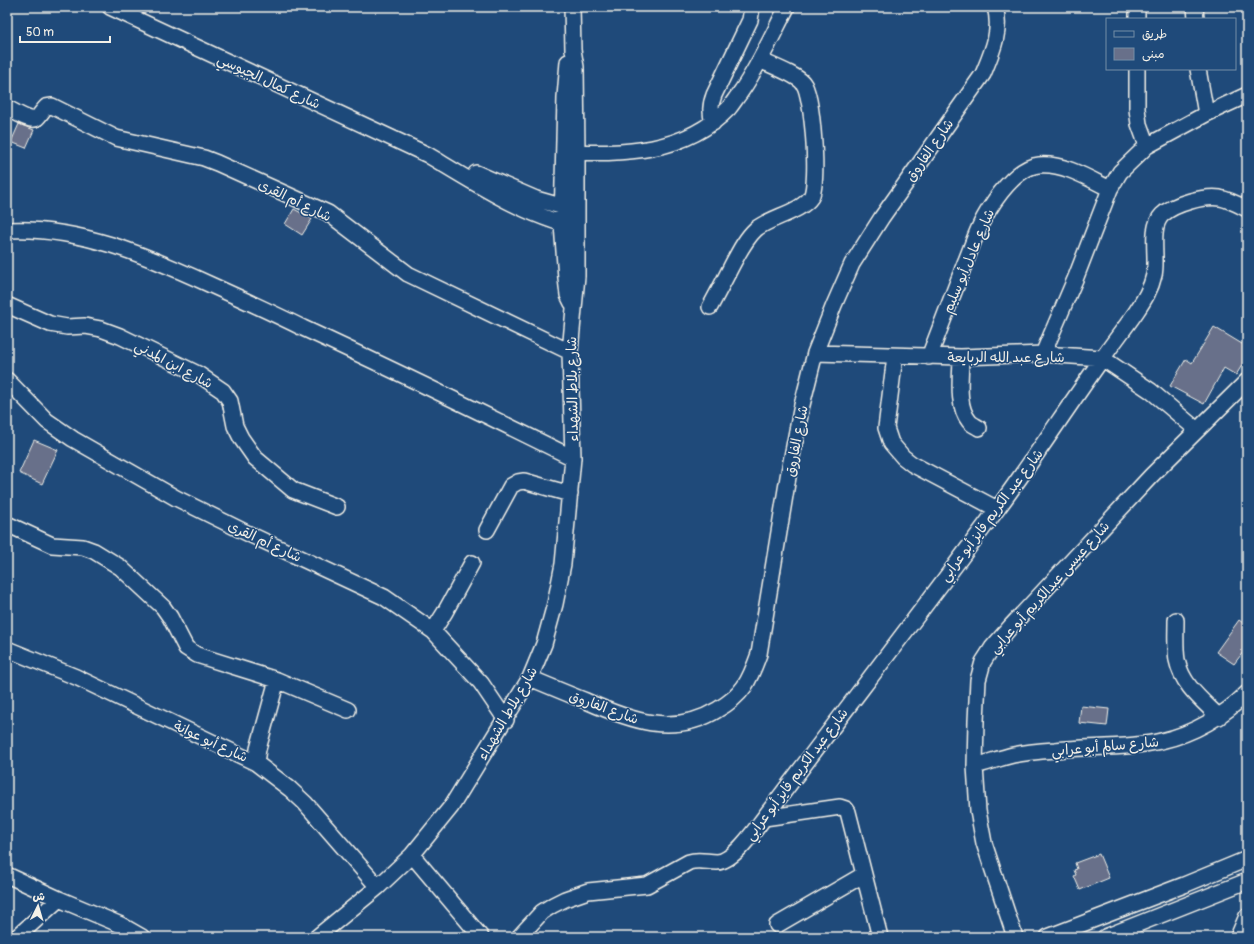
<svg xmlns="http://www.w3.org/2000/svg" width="1254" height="944" viewBox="0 0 1254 944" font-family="Pangolin,'Playpen Sans Arabic',sans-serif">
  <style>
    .building { fill: #68708a; stroke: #f4f1e8 }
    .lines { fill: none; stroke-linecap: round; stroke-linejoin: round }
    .minor-casing { stroke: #f4f1e8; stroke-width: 18 }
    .minor { stroke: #1f4a7a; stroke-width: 15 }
    .labels { text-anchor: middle; stroke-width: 3; stroke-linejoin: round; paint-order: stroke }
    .street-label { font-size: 14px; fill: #f4f1e8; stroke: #1f4a7a }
  </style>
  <rect width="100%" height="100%" fill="#1f4a7a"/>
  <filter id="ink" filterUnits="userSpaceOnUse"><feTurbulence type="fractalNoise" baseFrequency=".025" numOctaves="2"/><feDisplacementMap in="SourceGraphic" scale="8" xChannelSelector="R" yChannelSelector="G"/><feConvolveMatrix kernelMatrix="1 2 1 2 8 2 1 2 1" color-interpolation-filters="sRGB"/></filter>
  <g filter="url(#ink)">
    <!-- building -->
    <path class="building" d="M19,124L34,130L26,148L11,142Z
      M294,209L312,219L302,235L285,224Z
      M1214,327L1247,347V357L1236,375L1224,368L1204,404L1170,386L1186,359L1192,363Z
      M34,440L58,450L42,484L19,473Z
      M1239,620L1247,626V647L1234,664L1216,652Z
      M1081,706L1109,709L1107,726L1079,723Z
      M1099,854L1109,878L1080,890L1074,876L1076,875L1074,870L1077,869L1075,863Z"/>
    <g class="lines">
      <defs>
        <path id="minor" d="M110,7L428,155C473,182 525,216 576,227
          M1137,7V19
          M1195,7L1196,19
          M568,62L565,97L562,224L566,278L568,295L572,303
          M1137,69V109L1139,124L1147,146
          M1198,69L1206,114
          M7,108C14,111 31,123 37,118C40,115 43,110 46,107L52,106L116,138L204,158L217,163L328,213L408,274L570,352
          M713,123C710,112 710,105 714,95L750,20L752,7
          M564,152C623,154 685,154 729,108C733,103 736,98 740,93C759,66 772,36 787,7
          M476,173L536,199L571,209
          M7,230C78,226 148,256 211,285C242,299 273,313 303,328C394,370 484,414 573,458
          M7,305L50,324L67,327L85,326L101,329L120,336L198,374L223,391L230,401L235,426L241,438L255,458L293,490L337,507
          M710,307C717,294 724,281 731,267C738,254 745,239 756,229C771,217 801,212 811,197C819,183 813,95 803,83C797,75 770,65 760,60
          M815,353L961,357L1043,354L1102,358L1151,391L1197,430
          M1043,354L1076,277L1110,189L1120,172L1147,146L1206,114L1247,95
          M895,356L886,428L891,443L903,457L912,464L997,509
          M929,357C941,326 953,295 965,263C971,249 976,232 984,218C994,200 1016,167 1039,165C1064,163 1088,178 1110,189
          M961,357C961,376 956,405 969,421C971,424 976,426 979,428
          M7,380L47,421L73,439L176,498L251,535L384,597L433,631L481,683L506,720
          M7,524L52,545L83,547L94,551L120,567L163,607L170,617L186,648L197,655L277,680L348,710
          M487,530L511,486L518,482L524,481L570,494
          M1176,620C1176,633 1175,648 1177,660C1182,685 1202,700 1219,717
          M433,631L445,612L472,563
          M7,649L76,677L256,763L290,789L305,803L378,887
          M530,678C549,686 568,694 586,701C629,720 673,737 717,710C743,695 749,682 759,654L788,477L802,405L815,353L834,305L852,264L882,217L983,74C992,52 1002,31 995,7
          M256,763L258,749L277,680
          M975,766C987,763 1000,758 1013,755C1027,752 1041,751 1055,750C1090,746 1126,749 1161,741C1193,734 1224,716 1247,693
          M764,818L840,807L846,809L848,812L880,937
          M412,855L481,937
          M7,875L59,899L121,925L142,937
          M777,925L863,875
          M17,937L59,899
          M317,937L378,887L412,855L451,807L530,678L544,644L555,604L563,564L573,458L570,352L577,276V152L576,67L573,50L572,7
          M519,937L542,912L553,905L565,899L588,891L647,885L689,862C698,859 707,862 717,862C734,861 754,831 764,818C842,714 921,612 998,508C1034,459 1067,408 1102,359C1113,343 1125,328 1136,312C1144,300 1151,289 1154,275C1158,258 1149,228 1162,215C1175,203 1204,196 1220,198C1230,200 1239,205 1247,209
          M1015,937L984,843L978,811L975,766L976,721L978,680L983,662L992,648L1012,625L1151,476L1247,381
          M1048,937L1184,885L1247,859
          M1105,937L1247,881
          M1238,937L1247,916"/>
      </defs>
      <!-- minor casing -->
      <use href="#minor" class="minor-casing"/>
      <!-- minor -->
      <use href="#minor" class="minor"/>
    </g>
  </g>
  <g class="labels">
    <!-- street labels -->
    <g class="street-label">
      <text transform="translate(269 81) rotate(25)" y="5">شارع كمال الجيوسي</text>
      <text transform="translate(929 150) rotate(-55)" y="5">شارع الفاروق</text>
      <text transform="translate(295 200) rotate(26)" y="5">شارع أم القرى</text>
      <text transform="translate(968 261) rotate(-67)" y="5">شارع عادل أبو سليم</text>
      <text x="1006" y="362">شارع عبد الله الربايعة</text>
      <text transform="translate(174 364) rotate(28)" y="5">شارع ابن المدني</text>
      <text transform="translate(572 389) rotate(-91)" y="5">شارع بلاط الشهداء</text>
      <text transform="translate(796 441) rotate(-79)" y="5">شارع الفاروق</text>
      <text transform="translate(991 515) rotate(-53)" y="5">شارع عبد الكريم فايز أبو عرابي</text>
      <text transform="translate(265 541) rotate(25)" y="5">شارع أم القرى</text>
      <text transform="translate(1049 587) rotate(-48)" y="5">شارع عيسى عبدالكريم أبو عرابي</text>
      <text transform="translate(604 707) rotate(20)" y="5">شارع الفاروق</text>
      <text transform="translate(507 713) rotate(-60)" y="5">شارع بلاط الشهداء</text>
      <text transform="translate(211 741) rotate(25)" y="5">شارع أبو عوانة</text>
      <text transform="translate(1105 746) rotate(-5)" y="5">شارع سالم أبو عرابي</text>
      <text transform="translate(796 774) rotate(-53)" y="5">شارع عبد الكريم فايز أبو عرابي</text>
    </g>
  </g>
  <!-- margin -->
  <rect width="1254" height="944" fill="none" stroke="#1f4a7a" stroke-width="24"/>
  <rect x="12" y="12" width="1230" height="920" fill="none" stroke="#f4f1e8" stroke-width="1.5" filter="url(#ink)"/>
  <!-- legend -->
  <rect x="1106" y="18" width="130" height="52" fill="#1f4a7a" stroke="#748da6"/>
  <rect x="1114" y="31" width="20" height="6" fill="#1f4a7a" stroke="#748da6"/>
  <text x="1142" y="38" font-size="12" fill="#f4f1e8">طريق</text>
  <rect x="1114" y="48" width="20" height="12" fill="#68708a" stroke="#748da6"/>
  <text x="1142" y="58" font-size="12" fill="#f4f1e8">مبنى</text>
  <!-- north arrow -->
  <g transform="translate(38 906) rotate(5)" stroke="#1f4a7a" stroke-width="3" paint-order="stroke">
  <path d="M0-3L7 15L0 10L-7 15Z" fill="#f4f1e8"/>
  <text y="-6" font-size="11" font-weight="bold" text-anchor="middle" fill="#f4f1e8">ش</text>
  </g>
  <!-- scale -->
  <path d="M20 36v6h90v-6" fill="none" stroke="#f4f1e8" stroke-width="2"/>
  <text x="26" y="36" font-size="12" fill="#f4f1e8" stroke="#1f4a7a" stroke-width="3" paint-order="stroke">50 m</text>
</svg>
